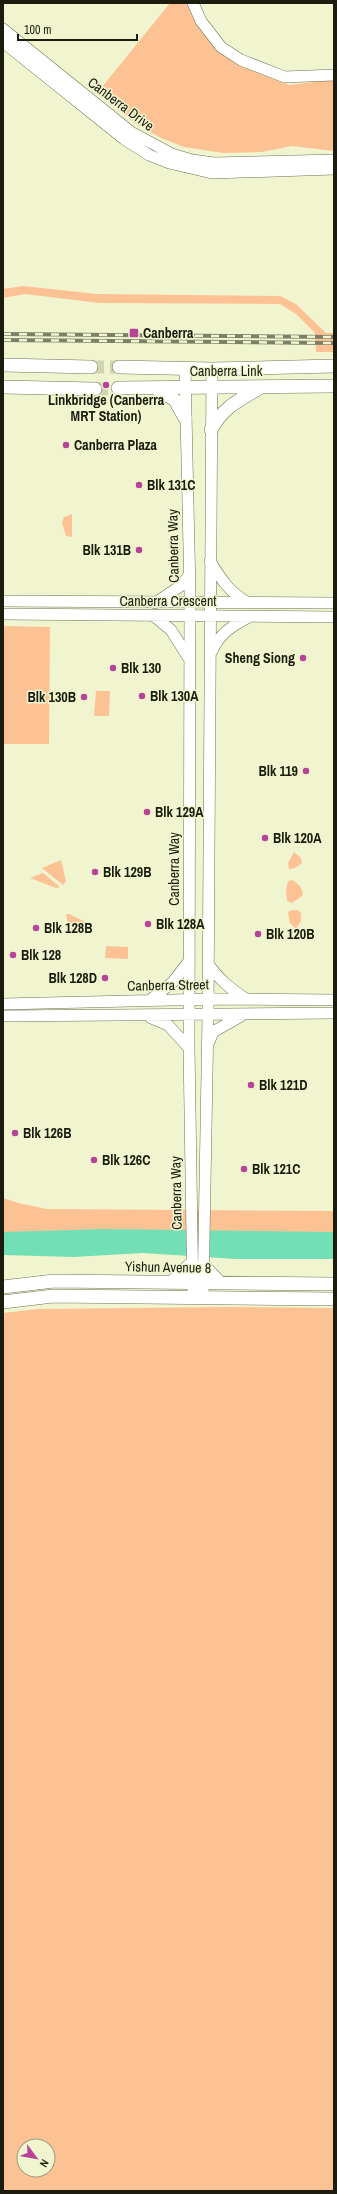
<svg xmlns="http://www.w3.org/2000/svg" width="337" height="2194" viewBox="0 0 337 2194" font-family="'Archivo Narrow',sans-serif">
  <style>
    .green { fill: #fdc294; fill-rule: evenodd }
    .water { fill: #73dfb6 }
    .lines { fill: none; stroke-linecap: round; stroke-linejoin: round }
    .major-tunnel { stroke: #d0d4b2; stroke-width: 13; stroke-dasharray: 13 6; stroke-linecap: butt }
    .minor-casing { stroke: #707452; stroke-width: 12 }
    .major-casing { stroke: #707452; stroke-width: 14 }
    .minor { stroke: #fff; stroke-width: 11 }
    .major { stroke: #fff; stroke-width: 13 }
    .rail-casing { stroke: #7d8067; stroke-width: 4 }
    .rail { stroke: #f0f5cf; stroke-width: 2.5; stroke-dasharray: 8; stroke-linecap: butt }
    .poi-dot { fill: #b6429a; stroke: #f0f5cf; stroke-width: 1.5 }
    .labels { text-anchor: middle; stroke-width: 3; stroke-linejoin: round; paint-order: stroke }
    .street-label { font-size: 14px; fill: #1b1c0e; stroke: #f0f5cf }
    .poi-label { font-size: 14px; font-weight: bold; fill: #1b1c0e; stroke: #f0f5cf; text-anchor: start }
  </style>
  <rect width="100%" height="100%" fill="#f0f5cf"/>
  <!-- green -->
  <path class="green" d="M170,3H188L191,13L218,51L236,64L290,85L334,79V151L292,146L262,152L223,153L184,147L161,138L138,125L98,92Z
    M23,286L97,294L280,296L296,304L326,333H334V352H316L315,333L296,314L280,304L99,303L25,294L3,298V289Z
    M72,514V537L66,536L62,523L64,517Z
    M3,626L50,627L49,744H3Z
    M96,691H110L109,716H94Z
    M294,852L301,858L302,863L295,868L289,869L288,863Z
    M61,860L66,881L63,885L42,868Z
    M43,873L60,887L56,888L30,878Z
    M293,880L300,886L303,893L302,896L292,903L287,901L286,890L288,881Z
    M292,910H298L301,913V921L296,929L290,923L288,912Z
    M66,914H69L94,926L84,930H69Z
    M106,946L128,947V959L105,958Z
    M3,1198L18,1203L47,1209L334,1211V1248L3,1253Z
    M227,1307L334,1308V2191H3V1313L38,1309ZM24,2146H48V2170H24Z"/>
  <!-- water -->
  <path class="water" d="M104,1229L334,1232V1259H236L143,1253L74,1257L3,1255V1232Z"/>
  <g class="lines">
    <!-- major-tunnel -->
    <path class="major-tunnel" d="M91,367H119
      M95,389L118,388"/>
    <defs>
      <path id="minor" d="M193,3L201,21L221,47L241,60L285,77L334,75
        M3,29L131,132L172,154L192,160L214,163L334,160
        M3,42L124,139L149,155L169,163L212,173L334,169
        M185,369L190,593L189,1048L193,1298
        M210,561C221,579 229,592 247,602
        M3,601L334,603
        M155,603L182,585L189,575
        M3,614L334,617
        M154,616L171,630L188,657
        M212,651C220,633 232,626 249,617
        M208,964C219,980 231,989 246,999
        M150,1000L173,982L189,961
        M3,1004L214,999L334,1000
        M3,1016L334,1013
        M151,1018L168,1025L189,1048
        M209,1042L213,1032L241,1016
        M203,1298L208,1016L212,369"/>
      <path id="major" d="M3,365L91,367
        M119,367L212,369L334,366
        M3,387L95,389
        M118,388L334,386
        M155,388L175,400L185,418
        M211,430C222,408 239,400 260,388
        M204,1266L220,1283
        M171,1283L191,1264
        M3,1287L54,1281L334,1284
        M3,1302L53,1296L334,1299"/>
    </defs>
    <!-- minor casing -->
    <use href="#minor" class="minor-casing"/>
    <!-- major casing -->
    <use href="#major" class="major-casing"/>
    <!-- minor -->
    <use href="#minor" class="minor"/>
    <!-- major -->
    <use href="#major" class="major"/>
    <defs>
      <path id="rail" d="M3,334L334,337
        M3,340L334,343"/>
    </defs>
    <!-- rail casing -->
    <use href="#rail" class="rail-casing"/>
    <!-- rail -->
    <use href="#rail" class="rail"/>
  </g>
  <!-- markers -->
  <g class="poi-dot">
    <rect x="129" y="328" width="10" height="10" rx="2"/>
    <circle cx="106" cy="385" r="4"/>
    <circle cx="66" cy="445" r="4"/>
    <circle cx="139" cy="485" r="4"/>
    <circle cx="139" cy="550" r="4"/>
    <circle cx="303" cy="658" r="4"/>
    <circle cx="113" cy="668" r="4"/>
    <circle cx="142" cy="696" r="4"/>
    <circle cx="84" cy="697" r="4"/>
    <circle cx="306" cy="771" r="4"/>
    <circle cx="147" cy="812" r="4"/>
    <circle cx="265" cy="838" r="4"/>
    <circle cx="95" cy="872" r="4"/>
    <circle cx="148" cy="924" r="4"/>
    <circle cx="36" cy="928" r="4"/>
    <circle cx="258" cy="934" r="4"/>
    <circle cx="13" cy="955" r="4"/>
    <circle cx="105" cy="978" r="4"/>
    <circle cx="251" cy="1085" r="4"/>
    <circle cx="15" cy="1133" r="4"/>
    <circle cx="94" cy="1160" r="4"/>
    <circle cx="244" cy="1169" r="4"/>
  </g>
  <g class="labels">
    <!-- street labels -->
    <g class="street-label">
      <text transform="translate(121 104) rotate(37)" y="5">Canberra Drive</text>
      <text x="226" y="376">Canberra Link</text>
      <text transform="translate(173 546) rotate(-91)" y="5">Canberra Way</text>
      <text x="168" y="606">Canberra Crescent</text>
      <text transform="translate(174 869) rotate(-90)" y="5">Canberra Way</text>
      <text transform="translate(168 985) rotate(-1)" y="5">Canberra Street</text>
      <text transform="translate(176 1193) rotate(-91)" y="5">Canberra Way</text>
      <text transform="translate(168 1267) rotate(1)" y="5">Yishun Avenue 8</text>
    </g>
    <!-- poi labels -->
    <g class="poi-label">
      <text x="143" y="338">Canberra</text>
      <text x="106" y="405" text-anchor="middle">Linkbridge (Canberra<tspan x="106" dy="16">MRT Station)</tspan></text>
      <text x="74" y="450">Canberra Plaza</text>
      <text x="147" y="490">Blk 131C</text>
      <text x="131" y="555" text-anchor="end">Blk 131B</text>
      <text x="295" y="663" text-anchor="end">Sheng Siong</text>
      <text x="121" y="673">Blk 130</text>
      <text x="150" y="701">Blk 130A</text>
      <text x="76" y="702" text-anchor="end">Blk 130B</text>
      <text x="298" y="776" text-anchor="end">Blk 119</text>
      <text x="155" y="817">Blk 129A</text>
      <text x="273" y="843">Blk 120A</text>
      <text x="103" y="877">Blk 129B</text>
      <text x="156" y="929">Blk 128A</text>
      <text x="44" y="933">Blk 128B</text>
      <text x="266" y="939">Blk 120B</text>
      <text x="21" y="960">Blk 128</text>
      <text x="97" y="983" text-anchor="end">Blk 128D</text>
      <text x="259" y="1090">Blk 121D</text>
      <text x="23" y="1138">Blk 126B</text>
      <text x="102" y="1165">Blk 126C</text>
      <text x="252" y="1174">Blk 121C</text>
    </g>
  </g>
  <!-- border -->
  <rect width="337" height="2194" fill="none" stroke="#1b1c0e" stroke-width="8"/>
  <!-- north arrow -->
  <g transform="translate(36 2158) rotate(122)"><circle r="19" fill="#f0f5cf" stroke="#9b9e82"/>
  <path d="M0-3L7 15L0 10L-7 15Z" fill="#b6429a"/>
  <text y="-6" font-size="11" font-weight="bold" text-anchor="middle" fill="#1b1c0e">N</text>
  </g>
  <!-- scale -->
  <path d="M18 34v6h119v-6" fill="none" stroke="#1b1c0e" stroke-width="2"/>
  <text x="24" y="34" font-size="12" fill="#1b1c0e" stroke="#f0f5cf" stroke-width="3" paint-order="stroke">100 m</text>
</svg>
